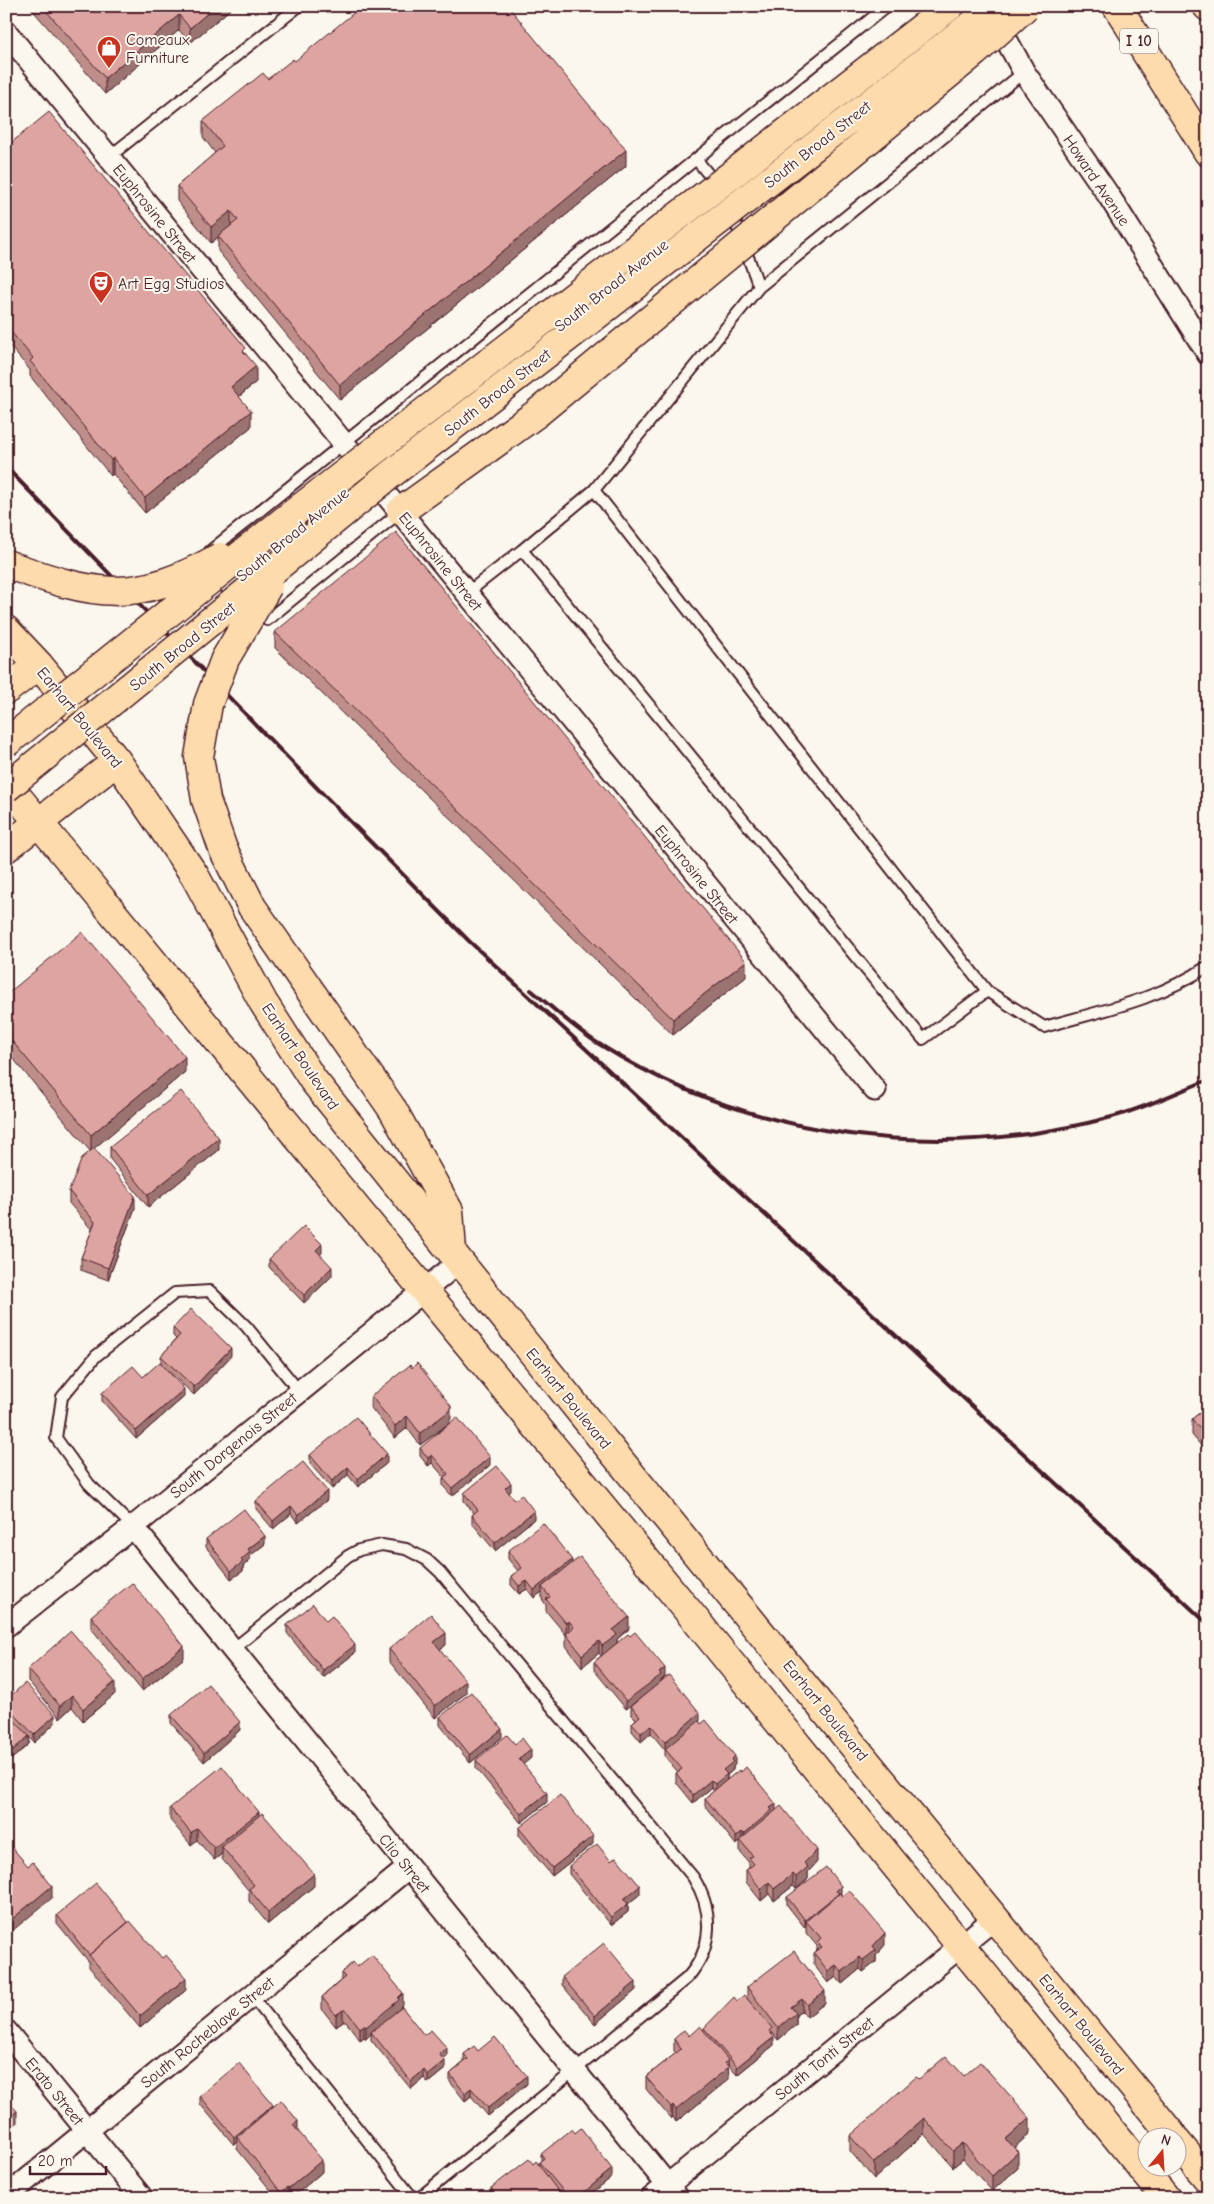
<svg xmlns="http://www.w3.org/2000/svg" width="1214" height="2204" viewBox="0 0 1214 2204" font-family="'Comic Neue',sans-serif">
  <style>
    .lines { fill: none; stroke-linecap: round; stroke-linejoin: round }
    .service-casing { stroke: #4a1f2b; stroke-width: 14 }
    .minor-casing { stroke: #4a1f2b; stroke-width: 25 }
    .primary-casing { stroke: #4a1f2b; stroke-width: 31 }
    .motorway-casing { stroke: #4a1f2b; stroke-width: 31 }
    .service { stroke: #fbf7ec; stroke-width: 10 }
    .minor { stroke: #fbf7ec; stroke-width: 21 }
    .primary { stroke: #fedbac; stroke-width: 28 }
    .motorway { stroke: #fedbac; stroke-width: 28 }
    .rail { stroke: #4a1f2b; stroke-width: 4 }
    .primary-bridge-casing { stroke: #4a1f2b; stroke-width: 31; stroke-linecap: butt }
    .primary-bridge { stroke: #fedbac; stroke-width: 28 }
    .wall { fill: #bf8d8a; stroke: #4a1f2b }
    .shaded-wall { fill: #9b7371; stroke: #4a1f2b }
    .building { fill: #dea4a1; stroke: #4a1f2b }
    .labels { text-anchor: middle; stroke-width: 4; stroke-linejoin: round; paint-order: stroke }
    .shield { fill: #fbf7ec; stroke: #7f6065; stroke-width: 1 }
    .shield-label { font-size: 15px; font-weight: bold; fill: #4a1f2b }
    .poi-label { font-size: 16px; fill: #4a1f2b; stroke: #fbf7ec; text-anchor: start }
    .street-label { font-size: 16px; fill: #4a1f2b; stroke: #fbf7ec }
  </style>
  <rect width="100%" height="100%" fill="#fbf7ec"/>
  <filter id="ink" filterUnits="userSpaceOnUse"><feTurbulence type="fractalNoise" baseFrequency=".02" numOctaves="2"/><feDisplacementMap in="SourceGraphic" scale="10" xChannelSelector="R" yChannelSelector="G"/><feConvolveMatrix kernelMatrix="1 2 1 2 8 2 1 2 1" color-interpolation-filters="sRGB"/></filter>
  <g filter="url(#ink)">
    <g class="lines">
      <defs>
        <path id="service" d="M1024,72L759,287L594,490L522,550L923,1039L987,991L1044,1027C1100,1011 1159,1000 1208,966
          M109,157L299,6
          M759,287L726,196L696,159L887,6
          M594,490L987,991
          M210,551L696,159
          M467,593L522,550
          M255,609L267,620L400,512
          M133,1527L89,1484L56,1438L62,1397L96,1356L175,1293L210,1291L246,1326L299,1391
          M232,1650L348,1556L359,1550L382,1545L406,1549L427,1560L440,1572L693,1877C714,1910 714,1948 687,1978L419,2198
          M251,1995L413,2198"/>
        <path id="minor" d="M994,17L1024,72L1109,196L1208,354
          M939,31L970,6
          M6,32L875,1090
          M526,351L672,238
          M230,584L347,488
          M133,1527L678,2198
          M6,1626L133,1527L459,1262
          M6,2031L142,2198
          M6,2197L409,1867
          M652,2198L995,1918"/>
        <path id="primary" d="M401,511L536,414
          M6,630L39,665L117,761L195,876L263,1002L313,1080L599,1435L1173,2136
          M6,690L39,665
          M6,783L698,1623L1166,2198
          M6,848L117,761
          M393,1110L449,1211L452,1251
          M1176,2141L1208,2179"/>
        <path id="motorway" d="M1117,6L1208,152
          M1207,6L1208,7"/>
      </defs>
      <!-- service casing -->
      <use href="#service" class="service-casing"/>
      <!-- minor casing -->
      <use href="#minor" class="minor-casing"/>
      <!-- primary casing -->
      <use href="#primary" class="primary-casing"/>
      <!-- motorway casing -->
      <use href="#motorway" class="motorway-casing"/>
      <!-- service -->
      <use href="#service" class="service"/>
      <!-- minor -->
      <use href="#minor" class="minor"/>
      <!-- primary -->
      <use href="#primary" class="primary"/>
      <!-- motorway -->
      <use href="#motorway" class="motorway"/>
      <!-- rail -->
      <path class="rail" d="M6,467L318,789L469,941L1208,1624
        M531,990C553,1008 575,1029 599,1044C751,1140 940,1163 1112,1117C1145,1108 1177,1092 1208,1080"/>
      <defs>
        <path id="primary-bridge" d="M536,414L975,52L1026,6
          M6,564C96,596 133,606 220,557
          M268,586L225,659L208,704L199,757L206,800L223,849L252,907L393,1110
          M6,743L286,519L950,6
          M6,788L391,474L996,6"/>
      </defs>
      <!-- primary-bridge casing -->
      <use href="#primary-bridge" class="primary-bridge-casing"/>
      <!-- primary-bridge -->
      <use href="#primary-bridge" class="primary-bridge"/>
    </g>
    <!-- wall -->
    <path class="wall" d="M29,6H234L190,43L179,30L105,94Z
      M295,61L626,166L340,400L218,251V237L211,243L177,201V186L215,153L203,137V121Z
      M6,147L246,354L256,382L239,397L251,427L145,513L113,474L111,476L30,376V370L6,342Z
      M275,632L746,977L673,1035L275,648Z
      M6,995L185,1072L94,1148L135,1208L108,1280L81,1270V1258L92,1230L69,1203V1191L90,1151L6,1050Z
      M110,1147L219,1150L148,1207L110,1159Z
      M322,1253L320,1255L332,1276L304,1303L269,1267V1259Z
      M173,1328L231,1356L194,1395L166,1369L184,1397L136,1439L102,1401V1393L143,1377L161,1363V1356L176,1339L173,1336Z
      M371,1396L451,1418L448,1424L420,1445L407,1428L395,1438L371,1408Z
      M1208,1406V1454L1192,1435V1419Z
      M420,1448L490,1465L452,1496L443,1486V1478L444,1477L432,1463L428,1466L420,1456Z
      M310,1455L387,1463L358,1487L348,1475L332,1489L310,1464Z
      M511,1491L509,1493L534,1519L495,1551L472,1523V1515L474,1513L464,1501V1493Z
      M327,1500L298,1523L291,1514L273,1529L256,1509V1501Z
      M206,1539L265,1544L250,1556V1560L243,1566V1571L231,1579L206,1547Z
      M508,1551L572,1563L629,1629L617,1639V1644L665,1677L661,1680V1681L700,1721L699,1722L735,1764L733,1767V1770L727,1775V1780L776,1810L817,1862L808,1872V1879L796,1889L793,1886L774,1901L769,1894L761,1901L746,1882V1870L749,1868V1863L740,1852V1842L736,1845L705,1806V1798L714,1791L711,1788L693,1803L676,1782V1773L678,1772L665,1757V1750L651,1733L641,1742L632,1731V1723L636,1719L631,1714V1706L640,1699L626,1709L594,1670V1662L601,1656L599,1653L582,1667L566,1646V1635L546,1611V1605L542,1599V1592L534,1598L527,1589L519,1594L511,1585V1576L518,1571L508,1559Z
      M91,1616L184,1658L142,1691L91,1628Z
      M287,1625L355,1653L323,1678L287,1633Z
      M446,1645L440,1649L466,1693L435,1718L389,1661V1649Z
      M28,1669L115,1694L83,1721L72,1707L60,1718L28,1681Z
      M6,1700L55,1723L34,1743L29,1737V1744L6,1764Z
      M171,1715L240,1730L204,1762L171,1723Z
      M440,1717L502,1737L470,1763L440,1725Z
      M515,1744L531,1758L523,1764L547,1802L521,1823L476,1768V1760Z
      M170,1808L259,1816L314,1886L268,1924L249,1901V1891L222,1859V1854L214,1860L197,1840L191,1845L170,1820Z
      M519,1828L593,1844L552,1876L519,1836Z
      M611,1861L640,1894L628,1904V1912L611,1925L569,1874V1866Z
      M841,1894L885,1945L876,1955V1962L863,1972L860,1969L842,1984L836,1977L828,1983L814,1965V1953L817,1950V1946L806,1933V1927L805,1928L787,1905V1897Z
      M57,1915L186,1990L140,2028L89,1967V1962L57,1923Z
      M357,1967L403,2005L399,2009L424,2035L447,2056L443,2059L445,2069L428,2083L424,2078L411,2089L371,2040V2034L366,2039L364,2037L360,2040L346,2022H343L336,2027L322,2009V1997L341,1980V1973Z
      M562,1977L636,1990L595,2024L562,1985Z
      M747,1987L825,2003L807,2017L802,2011L796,2015V2025L778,2040L772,2032L774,2045L737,2075L728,2065L729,2079L676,2122L673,2117L671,2119L646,2089V2077L676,2053L674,2051V2039L689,2036L704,2030V2028L737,2001L747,1999Z
      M478,2051L527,2084L488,2116L471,2096L465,2101L450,2082V2074L464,2062V2054Z
      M964,2076L1030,2133L1014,2148L1018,2168L992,2191L963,2159L953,2167L924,2134L874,2179L850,2151V2136L919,2079Z
      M200,2096L273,2107L298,2131L322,2172L292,2198H277L237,2149V2142L234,2145L200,2104Z
      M541,2154L612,2177L586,2198H491V2188L533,2164L539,2165V2162L541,2161Z"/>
    <!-- shaded-wall -->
    <path class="shaded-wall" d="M216,6H234L190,43V28Z
      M179,15V30L105,94V78Z
      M626,150V166L340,400V385Z
      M231,211V226L211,243V227Z
      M256,366V382L231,403V387Z
      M251,411V427L145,513V498Z
      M113,458V474L111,476V460Z
      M746,961V977L673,1035V1019Z
      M185,1057V1072L91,1151V1135Z
      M219,1138V1150L148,1207V1195Z
      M135,1196V1208L108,1280V1268Z
      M322,1244V1253L316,1259V1250Z
      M332,1267V1276L304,1303V1295Z
      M231,1348V1356L194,1395V1387Z
      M184,1389V1397L136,1439V1431Z
      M451,1406V1418L448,1424L420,1445V1433Z
      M407,1416V1428L395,1438V1426Z
      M387,1454V1463L358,1487V1479Z
      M432,1455V1463L428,1466V1458Z
      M490,1457V1465L452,1496V1488Z
      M348,1467V1475L332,1489V1481Z
      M511,1483V1491L505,1496V1488Z
      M327,1491V1500L298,1523V1515Z
      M291,1506V1514L273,1529V1521Z
      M534,1511V1519L495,1551V1543Z
      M265,1536V1544L250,1556V1560L243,1566V1571L231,1579V1571L248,1549Z
      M572,1560V1568L542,1587V1592L534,1598V1590Z
      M527,1581V1589L519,1594V1586Z
      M629,1617V1629L617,1639V1647L602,1658V1646L613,1630Z
      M569,1621V1633L566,1635V1623Z
      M446,1633V1645L434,1654V1642Z
      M599,1641V1653L582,1667V1655Z
      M355,1645V1653L323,1678V1670Z
      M184,1646V1658L142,1691V1679Z
      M665,1668V1677L661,1680V1683L626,1709V1701Z
      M466,1681V1693L435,1718V1706Z
      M115,1682V1694L83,1721V1709Z
      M72,1695V1707L60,1718V1706Z
      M700,1713V1721L665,1750V1742Z
      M55,1715V1723L34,1743V1735Z
      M240,1722V1730L204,1762V1753Z
      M651,1725V1733L641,1742V1733Z
      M502,1729V1737L470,1763V1755Z
      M29,1736V1744L6,1764V1756Z
      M531,1750V1758L519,1768V1759Z
      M735,1756V1764L733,1767V1770L727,1775V1782L715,1792V1784L723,1770L731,1760Z
      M711,1780V1788L693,1803V1795Z
      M547,1793V1802L521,1823V1814Z
      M776,1804V1812L744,1842V1834L770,1808Z
      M259,1812V1824L222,1847V1854L214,1860V1848Z
      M197,1828V1840L191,1845V1833Z
      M742,1832V1840H740V1842L736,1845V1837Z
      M593,1836V1844L552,1876V1868Z
      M817,1850V1862L808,1872V1879L796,1889V1877L804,1863Z
      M314,1874V1886L268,1924V1912Z
      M793,1874V1886L774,1901V1889Z
      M769,1882V1894L761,1901V1889Z
      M52,1886V1898L6,1936V1924Z
      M640,1886V1894L628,1904V1912L611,1925V1917L624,1899Z
      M841,1886V1895L806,1921V1927L805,1928V1920Z
      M885,1933V1945L876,1955V1962L863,1972V1960L873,1946Z
      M860,1957V1969L842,1984V1972Z
      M836,1965V1977L828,1983V1971Z
      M186,1978V1990L140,2028V2016Z
      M636,1982V1990L595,2024V2016Z
      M825,1991V2003L807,2017V2005Z
      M403,1993V2005L399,2009V2012L371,2032V2034L366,2039V2027Z
      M802,1999V2011L796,2015V2025L778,2040V2028L791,2007Z
      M343,2010V2022L336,2027V2015Z
      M364,2025V2037L360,2040V2028Z
      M774,2037V2045L737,2075V2067Z
      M447,2048V2056L439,2062V2054Z
      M728,2060L729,2079L676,2122V2110Z
      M445,2061V2069L428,2083V2075Z
      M424,2070V2078L411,2089V2081Z
      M527,2076V2084L488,2116V2108Z
      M471,2088V2096L465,2101V2093Z
      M273,2105V2113L237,2137V2142L234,2145V2137Z
      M673,2105V2117L671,2119V2107Z
      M17,2111V2123L6,2132V2120Z
      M924,2118V2134L874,2179V2163Z
      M1030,2118V2133L1006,2155V2139Z
      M298,2121V2133L293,2125Z
      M963,2143V2159L953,2167V2151Z
      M1018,2152V2168L992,2191V2176Z
      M322,2160V2172L292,2198H289V2188Z
      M612,2169V2177L586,2198H577Z
      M288,2187V2198H281V2192Z"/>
    <!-- building -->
    <path class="building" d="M42,6H216L190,28L179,15L105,78Z
      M362,6H508L626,150L340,385L218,236L238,220L231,211L211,227L177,186L223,146L203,121L263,73L268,79L293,59L295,61Z
      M49,112L246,348L243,351L256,366L231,387L251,411L145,498L113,458L111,460L30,361L33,358L6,326V147Z
      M396,532L746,961L673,1019L275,632Z
      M82,932L185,1057L91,1135L6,1034V995Z
      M181,1091L219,1138L148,1195L110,1147Z
      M94,1148L135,1196L108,1268L81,1258L95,1222L69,1191L82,1158Z
      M304,1226L322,1244L316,1250L332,1267L304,1295L269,1259Z
      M191,1309L231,1348L194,1387L161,1356L180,1335L173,1328Z
      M160,1362L184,1389L136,1431L102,1393L133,1366L143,1377Z
      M417,1363L451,1406L448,1412L420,1433L407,1416L395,1426L371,1396L410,1365L412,1368Z
      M1208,1406V1439L1192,1419Z
      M356,1417L387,1454L358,1479L348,1467L332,1481L310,1455Z
      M457,1417L490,1457L452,1488L443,1478L448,1474L432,1455L428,1458L420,1448Z
      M303,1462L327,1491L298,1515L291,1506L273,1521L256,1501Z
      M497,1466L511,1483L505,1488L515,1500L521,1494L534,1511L495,1543L472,1515L478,1510L464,1493Z
      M244,1509L265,1536L248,1549L250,1552L241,1560L243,1562L231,1571L206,1539Z
      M543,1523L572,1560L534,1590L527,1581L519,1586L511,1576L522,1568L508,1551Z
      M580,1557L629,1617L613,1630L617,1635L602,1646L599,1641L582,1655L566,1634L574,1627L569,1621L566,1623L546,1599L550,1597L542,1587Z
      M132,1583L184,1646L142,1679L91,1616Z
      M313,1604L326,1621L332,1616L355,1645L323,1670L287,1625Z
      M431,1614L446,1633L434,1642L466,1681L435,1706L389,1649Z
      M71,1631L115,1682L83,1709L72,1695L60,1706L28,1669Z
      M635,1632L665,1668L659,1673L661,1675L626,1701L594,1662L628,1634L630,1636Z
      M669,1675L700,1713L665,1742L651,1725L641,1733L632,1723L640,1716L631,1706Z
      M25,1683L55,1715L34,1735L6,1705V1700Z
      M208,1684L240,1722L204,1753L171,1715Z
      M471,1692L502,1729L470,1755L440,1717Z
      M6,1712L29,1736L6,1756Z
      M706,1720L735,1756L731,1760L733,1762L723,1770L727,1774L715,1784L711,1780L693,1795L676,1773L682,1769L665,1749L699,1721L701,1724Z
      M507,1735L515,1744L522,1738L531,1750L519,1759L547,1793L521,1814L476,1760Z
      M222,1766L259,1812L214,1848L197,1828L191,1833L170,1808Z
      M746,1767L776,1804L770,1808L772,1810L744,1834L742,1832L736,1837L705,1798L739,1770L741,1772Z
      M560,1795L593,1836L552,1868L519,1828Z
      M781,1806L817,1850L804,1863L808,1867L796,1877L793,1874L774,1889L769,1882L761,1889L746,1870L754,1864L749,1858L753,1856L740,1840Z
      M262,1813L314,1874L268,1912L249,1889L254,1885L222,1847Z
      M8,1843L28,1866L33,1862L52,1886L6,1924V1844Z
      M597,1844L611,1861L616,1857L640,1886L624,1899L628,1904L611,1917L569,1866Z
      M826,1867L841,1886L836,1891L839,1893L805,1920L787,1897Z
      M96,1883L128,1922L89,1955L57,1915Z
      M849,1890L885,1933L873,1946L876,1950L863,1960L860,1957L842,1972L836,1965L828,1971L814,1953L822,1947L817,1942L821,1938L806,1921L840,1893L842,1896Z
      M130,1921L162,1958L166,1955L186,1978L140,2016L89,1955Z
      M604,1943L636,1982L595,2016L562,1977Z
      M794,1951L825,1991L807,2005L802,1999L791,2007L796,2013L778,2028L747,1987Z
      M372,1955L403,1993L398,1998L399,2000L366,2027L364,2025L360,2028L346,2010H343L336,2015L322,1997L345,1977L341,1973L353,1962L357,1967Z
      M744,1995L772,2028L769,2031L774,2037L737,2067L704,2028L734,1997L737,2001Z
      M402,2007L424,2035L431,2030L447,2048L439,2054L445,2061L428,2075L424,2070L411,2081L371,2032Z
      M700,2026L728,2060L725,2063L729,2067L676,2110L673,2105L671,2107L646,2077L681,2049L674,2039L684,2030L689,2036Z
      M495,2037L527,2076L488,2108L471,2088L465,2093L450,2074L468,2059L464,2054L474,2046L478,2051Z
      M946,2056L964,2076L980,2062L1030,2118L1006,2139L1018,2152L992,2176L963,2143L953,2151L924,2118L874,2163L850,2136L916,2077L919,2079Z
      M239,2063L273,2105L234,2137L200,2096Z
      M6,2099L17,2111L6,2120Z
      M281,2100L298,2121L293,2125L322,2160L289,2188L288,2187L281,2192L237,2137Z
      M581,2128L612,2169L577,2198H569L539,2162L544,2158L541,2154L572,2129L575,2133Z
      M529,2159L533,2164L536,2161L563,2198H498L491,2188Z"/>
  </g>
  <!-- icons -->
  <defs>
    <symbol id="shop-pin" viewBox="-11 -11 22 30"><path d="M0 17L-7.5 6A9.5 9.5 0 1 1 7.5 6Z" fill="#c8321e" stroke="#fbf7ec"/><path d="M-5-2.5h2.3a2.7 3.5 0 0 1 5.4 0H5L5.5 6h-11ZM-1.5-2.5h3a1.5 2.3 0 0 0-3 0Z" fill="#fff"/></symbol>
    <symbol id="theatre-pin" viewBox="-11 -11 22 30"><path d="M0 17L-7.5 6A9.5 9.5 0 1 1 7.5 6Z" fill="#c8321e" stroke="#fbf7ec"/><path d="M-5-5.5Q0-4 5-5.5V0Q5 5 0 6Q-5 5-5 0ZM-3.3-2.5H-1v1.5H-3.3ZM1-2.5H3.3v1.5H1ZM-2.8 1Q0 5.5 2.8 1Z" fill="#fff"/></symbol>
  </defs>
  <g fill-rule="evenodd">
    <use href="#shop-pin" x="95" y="34" width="28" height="38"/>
    <use href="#theatre-pin" x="87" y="269" width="28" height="38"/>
  </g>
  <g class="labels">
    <!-- shield labels -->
    <rect class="shield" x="1120" y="28.5" width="38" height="25" rx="4"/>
    <g class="shield-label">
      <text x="1139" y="46">I 10</text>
    </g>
    <!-- poi labels -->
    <g class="poi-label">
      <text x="126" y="45">Comeaux<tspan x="126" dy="18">Furniture</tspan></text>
      <text x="118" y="289">Art Egg Studios</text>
    </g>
    <!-- street labels -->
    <g class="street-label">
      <text transform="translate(817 144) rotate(-38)" y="6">South Broad Street</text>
      <text transform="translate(1097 180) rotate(56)" y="6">Howard Avenue</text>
      <text transform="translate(155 213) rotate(51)" y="6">Euphrosine Street</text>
      <text transform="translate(611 285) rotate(-38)" y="6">South Broad Avenue</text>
      <text transform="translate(497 392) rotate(-38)" y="6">South Broad Street</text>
      <text transform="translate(292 534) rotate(-39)" y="6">South Broad Avenue</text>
      <text transform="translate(441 561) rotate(51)" y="6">Euphrosine Street</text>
      <text transform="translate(182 646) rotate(-39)" y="6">South Broad Street</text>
      <text transform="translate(80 717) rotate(51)" y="6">Earhart Boulevard</text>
      <text transform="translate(697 874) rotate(51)" y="6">Euphrosine Street</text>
      <text transform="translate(301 1056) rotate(56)" y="6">Earhart Boulevard</text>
      <text transform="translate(569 1398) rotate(51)" y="6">Earhart Boulevard</text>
      <text transform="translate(233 1445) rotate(-39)" y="6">South Dorgenois Street</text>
      <text transform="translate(826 1710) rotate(51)" y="6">Earhart Boulevard</text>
      <text transform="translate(405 1863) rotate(51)" y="6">Clio Street</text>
      <text transform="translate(1082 2024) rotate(51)" y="6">Earhart Boulevard</text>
      <text transform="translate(207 2032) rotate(-39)" y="6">South Rocheblave Street</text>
      <text transform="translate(824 2058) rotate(-39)" y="6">South Tonti Street</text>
      <text transform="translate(55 2091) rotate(51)" y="6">Erato Street</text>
    </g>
  </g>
  <!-- margin -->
  <rect width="1214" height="2204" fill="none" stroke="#fbf7ec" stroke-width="25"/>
  <rect x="12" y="12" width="1189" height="2179" fill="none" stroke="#4a1f2b" stroke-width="2" filter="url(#ink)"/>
  <!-- north arrow -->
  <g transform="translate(1162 2152) rotate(18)"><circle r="24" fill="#fbf7ec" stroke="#b4a19f"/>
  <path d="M0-4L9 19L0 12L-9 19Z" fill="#c8321e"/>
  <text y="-8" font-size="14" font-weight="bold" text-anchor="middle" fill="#4a1f2b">N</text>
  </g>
  <!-- scale -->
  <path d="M30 2166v8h76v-8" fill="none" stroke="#4a1f2b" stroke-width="2.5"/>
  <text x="38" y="2166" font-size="15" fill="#4a1f2b" stroke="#fbf7ec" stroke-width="4" paint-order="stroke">20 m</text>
</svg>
